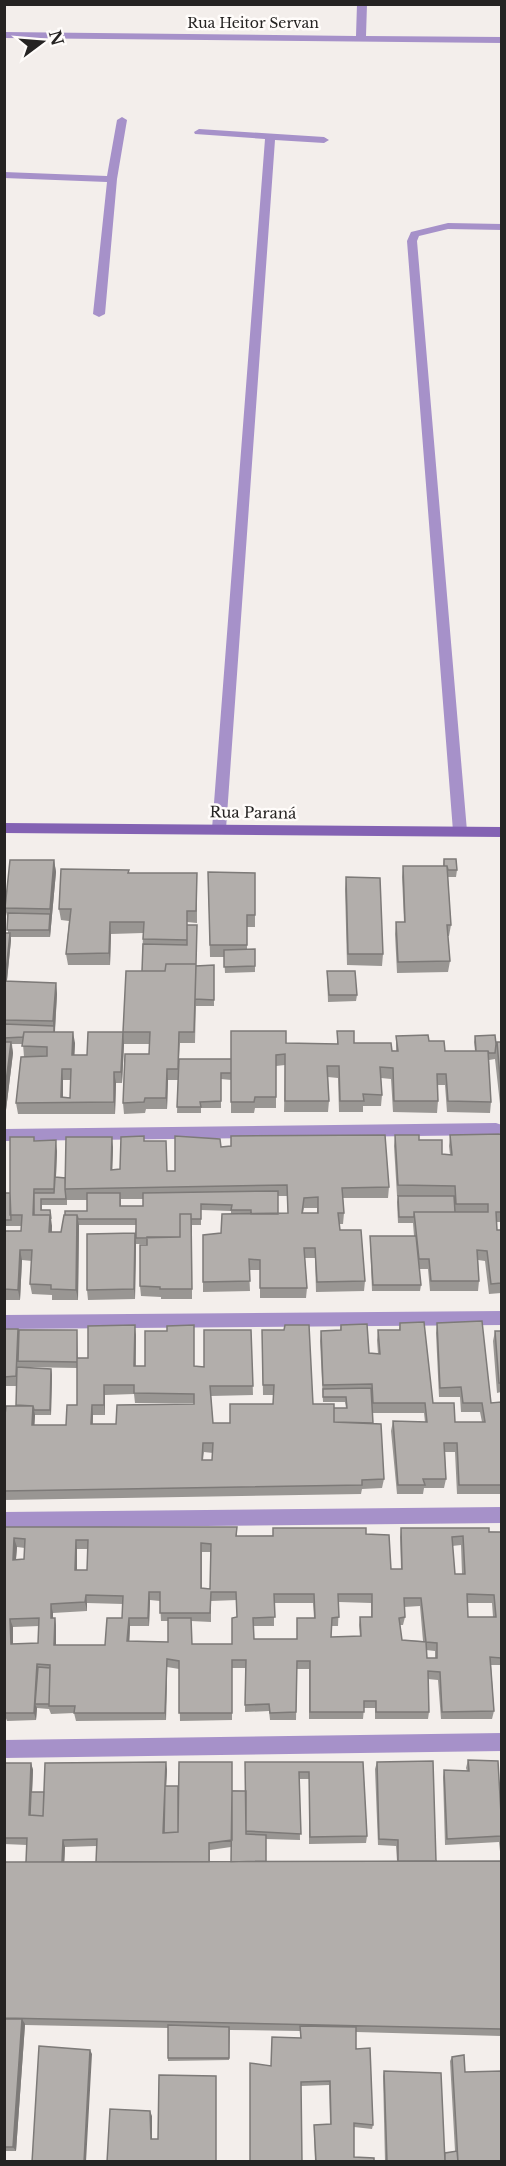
<svg xmlns="http://www.w3.org/2000/svg" width="506" height="2166" viewBox="0 0 506 2166" font-family="'Libre Baskerville',serif">
  <style>
    .lines { fill: none; stroke-linecap: round; stroke-linejoin: round }
    .street { fill: #a691c9; fill-rule: evenodd }
    .secondary { fill: #8362b3; fill-rule: evenodd }
    .wall { fill: #999693; fill-rule: evenodd }
    .shaded-wall { fill: #7d7a78 }
    .building { fill: #b2aeab; stroke: #7d7a78; stroke-width: 1.5; fill-rule: evenodd }
    .labels { text-anchor: middle; stroke-width: 5; stroke-linejoin: round; paint-order: stroke }
    .far-street-label { font-size: 14px; fill: #252322; stroke: #fffcfa }
    .street-label { font-size: 15px; fill: #252322; stroke: #fffcfa }
  </style>
  <rect width="100%" height="100%" fill="#f3eeeb"/>
  <g class="lines">
    <!-- street -->
    <path class="street" d="M357,4H367L366,36L502,37V43L4,38V32L356,36Z
      M122,117L127,120L117,179L105,314L99,317L93,314L107,182L4,178V172L107,176L117,120Z
      M199,129L324,137L329,140L324,143L275,140L226,829L219,834L212,829L265,139L195,134L194,132Z
      M448,223L502,224V230L448,229L419,236L417,241L467,831L460,836L453,831L407,241L411,232Z
      M496,1123L502,1125L501,1133L496,1135L4,1141V1129Z
      M502,1311V1325L4,1329V1315Z
      M502,1507V1523L4,1528V1512Z
      M502,1733V1751L4,1758V1740Z"/>
    <!-- secondary -->
    <path class="secondary" d="M4,823L502,827V837L4,833Z"/>
  </g>
  <!-- wall -->
  <path class="wall" d="M444,859L457,870L456,877H448L451,925L449,936H448L450,961L448,972L397,973L395,934L396,922H404L402,877L403,866H443Z
    M54,860L56,872L50,937H11V940L7,981L56,983L57,994L55,1032L75,1043L74,1055H87L123,1032L142,971L143,933L111,934L110,965H68L66,954L69,921L61,920L59,909L129,870V873H197V923L187,922V925L196,966L214,965V1006H196V1004L195,1043H180L179,1059H231L286,1043L337,1044V1031L354,1043L396,1051V1036L429,1041L445,1051H475L474,1042L475,1036L496,1044L501,1042V1113L495,1059L489,1060L491,1102L490,1113L447,1112L445,1085H437L438,1101L437,1113L393,1112L391,1079L381,1078L382,1095L381,1106H363V1112H339L338,1078L328,1077L329,1101L328,1112H284L285,1065L276,1066V1108H255L254,1113H231V1080L221,1079V1108H201V1113H177L178,1080H168L167,1109H146L145,1113L124,1114L123,1103L149,1054L150,1044H124L122,1083H116L115,1114H18L16,1103L24,1057L23,1044H12L13,1053L6,1110H4V933H8V920L5,908ZM63,1080H71L70,1098H63Z
    M208,872L255,873V927H247V949H255V972L225,973L224,957H210Z
    M346,877L383,954L382,966L347,965L345,889Z
    M327,971L357,995L356,1001L328,1002Z
    M501,1134V1222H497V1230H501V1293L489,1294L485,1261L478,1260L479,1281L478,1291H430L428,1269H419L421,1285L420,1291H372L370,1242V1236H414L413,1223H398L397,1202L398,1196H410H397L394,1146L395,1135L419,1140L442,1154L450,1155L449,1146L450,1135Z
    M35,1141L57,1151L56,1177L65,1178L113,1147L112,1170L120,1169L145,1141H166L167,1171H175L221,1147L389,1187L388,1198H343L344,1213L343,1224H339L340,1230L365,1281L364,1291L316,1292L315,1258H305L307,1288L306,1298H260V1270H249L250,1291L203,1292V1282L221,1233L231,1214V1211L201,1210V1225H192V1299H161V1297L141,1296L140,1286L147,1244H136L135,1299L88,1300L87,1290L135,1233L136,1225H79L78,1300H52V1295L32,1294L30,1284L32,1261L22,1260L20,1300H4V1231H21V1226H4V1193H10ZM278,1196H287L288,1213L278,1214ZM121,1199H143V1206H121ZM67,1200H87V1211L61,1232H52V1226L42,1210V1205H67ZM304,1208H317V1213H303Z
    M400,1323L433,1403L455,1422H482L480,1412H461L460,1397H439L436,1333L437,1323L491,1403L501,1402V1494H457L455,1452H445L446,1479L444,1488H424L423,1494H397L391,1431L393,1421L425,1422L424,1413H373V1423L384,1479L382,1488L362,1489L361,1494L4,1500V1424L16,1405L17,1386H4V1329L77,1330L78,1358H88L136,1335V1366H145L167,1331L194,1325V1366L204,1367L251,1330L253,1395L211,1396L213,1423H230L273,1404V1395H263L262,1330L313,1404L334,1408H346L345,1402H323L320,1341L321,1331L340,1330L341,1325L369,1353L378,1354L377,1340L378,1330H399ZM19,1367L77,1368V1405L66,1425H34L35,1415H51L52,1375L51,1369ZM134,1394L135,1403H194V1404L116,1424H93V1415H105V1395ZM204,1452L213,1453L212,1460H203Z
    M495,1331H501V1392L497,1393L493,1341Z
    M4,1527H237V1536L366,1534L391,1569H401L400,1537L401,1528L501,1532V1665H491L494,1711L492,1719H441L438,1680L428,1679L429,1712L428,1719H375V1708H364L363,1719H309V1669H297L296,1720H270L269,1711L245,1712V1668H232V1720L180,1721L179,1669L167,1667L166,1720L76,1721L74,1713L51,1714L49,1709L37,1708L36,1720L7,1721L4,1713ZM461,1545L462,1574H455L452,1546ZM17,1547L25,1548L24,1559L16,1560ZM77,1549H88L87,1570H77ZM202,1552H211L210,1589L202,1588ZM150,1600L160,1601L161,1621H168V1642L129,1641L130,1626H149ZM237,1600V1617L232,1644H192L191,1621L211,1622V1601ZM339,1602L371,1603V1617H360L359,1625L360,1637H331L332,1626H338ZM87,1603L123,1604L122,1618L105,1645H56V1626L55,1618H53V1613L87,1611ZM274,1603H313L314,1618L297,1639H254L253,1626H274ZM467,1603H492L493,1617H468ZM420,1606L423,1641L402,1640L400,1625H403L405,1617L404,1607ZM39,1626L38,1643L13,1644V1627ZM426,1650L435,1651V1658H427Z
    M468,1760L501,1814V2036L356,2032V2049L373,2125L372,2129L354,2127V2157L374,2162H315L314,2129V2125L330,2124L329,2085L301,2086L271,2066L300,2038V2031L230,2030L229,2060L168,2061V2028L25,2025L16,2151H4V1862H26L27,1845L4,1844V1763H31L33,1770L32,1792H44L167,1769L166,1786L246,1791L245,1762H363L367,1836L366,1843L309,1844V1779H299L300,1840L266,1839V1861H397L396,1846L378,1845L375,1769L377,1762L436,1861H501L499,1842L445,1845L443,1777L444,1770L467,1771L466,1768ZM96,1846V1862H64L65,1847ZM231,1847V1862H210V1850Z
    M452,2057L465,2072L501,2162H385L383,2076L384,2071L445,2153L455,2151L450,2061Z"/>
  <!-- shaded-wall -->
  <path class="shaded-wall" d="M54,860L56,872L50,937L49,930L50,914V909Z
    M110,922L111,934L110,965L109,953Z
    M10,933L11,940L6,989L5,982Z
    M56,983L57,994L54,1044L53,1021Z
    M73,1032L75,1043L74,1066L72,1055Z
    M123,1032L124,1044L122,1083L121,1072Z
    M11,1042L13,1053L6,1110L4,1098Z
    M62,1069L63,1080V1103L61,1097Z
    M167,1069L168,1080L167,1109L166,1098Z
    M114,1072L116,1083L115,1114L114,1102Z
    M112,1137L113,1147L112,1181L111,1170Z
    M56,1140L57,1151L55,1200L54,1189Z
    M50,1210L52,1226L51,1243L49,1232Z
    M77,1215L79,1225L78,1300L76,1290Z
    M135,1233L136,1244L135,1299L134,1289Z
    M20,1250L22,1260L20,1300L18,1290Z
    M135,1325L136,1335L135,1376L134,1366Z
    M51,1369L52,1375L51,1415L50,1410Z
    M104,1385L105,1395V1415L104,1405Z
    M92,1405L93,1415L92,1433L91,1424Z
    M33,1406L35,1415L34,1435L32,1425Z
    M14,1538L17,1547L15,1569L13,1560Z
    M76,1540L77,1549V1578L75,1570Z
    M149,1592L150,1600L149,1626L148,1618Z
    M86,1595L87,1603V1611L85,1602Z
    M51,1604L53,1613V1626L51,1618Z
    M55,1618L56,1626V1653L54,1645Z
    M129,1618L130,1626L129,1649L127,1641Z
    M10,1619L13,1627V1652L11,1644Z
    M167,1659V1667L166,1720L165,1713Z
    M37,1664L39,1672L35,1704L37,1708L36,1720L34,1713Z
    M166,1762L167,1769L164,1836Z
    M31,1763L33,1770L31,1818L29,1815Z
    M63,1840L65,1847L64,1871L62,1864Z
    M22,2019L25,2024L16,2151L13,2147Z
    M90,2050L92,2054L86,2162H84Z
    M150,2111L152,2116V2143L151,2139Z"/>
  <!-- building -->
  <path class="building" d="M444,859H456L457,870H448L447,866H444Z
    M10,860H54L50,909L5,908Z
    M403,866H447L451,925H447L450,961L398,962L396,922H405Z
    M61,869L129,870L128,873H197L196,911H187V940L143,939L144,922H110L109,953L66,954L71,909H59Z
    M208,872L255,873V915H247V945H210Z
    M346,877L380,878L383,954H348Z
    M8,913L50,914L49,930H7Z
    M187,925H197L196,964H166L165,971H142L143,944L187,945Z
    M4,933H10L5,981H4Z
    M255,949V966L224,967V950Z
    M166,964H196L194,1032H179L178,1069H167L166,1098H145L144,1102L123,1103L125,1054H149L150,1032H123L121,1072H114V1102L16,1103L21,1057L47,1056V1047L22,1046L24,1032H73L72,1055H87L88,1032H123L126,971H165ZM62,1069H71L70,1098L61,1097Z
    M214,965V1000L195,999L196,966Z
    M327,971H355L357,995H329Z
    M4,981L56,983L53,1021L4,1020Z
    M4,1024L54,1026V1032H24L23,1037L4,1038Z
    M231,1031H286V1043L338,1044L337,1031H354V1043H391L392,1051H398L396,1036L428,1035L429,1041H444L445,1051H488L491,1102L448,1101L446,1074H437L438,1101H394L393,1068L380,1067L382,1095L363,1094L364,1101H340L339,1066H327L329,1101H285V1054L276,1055V1097H255L254,1102H231Z
    M495,1035L496,1044L495,1053H489L488,1051H476L475,1036Z
    M4,1042H11L4,1098Z
    M497,1042H501V1088Z
    M179,1059H231V1073H221V1101L200,1102L201,1107H177Z
    M501,1134V1212H496L497,1230H501V1283L491,1284L487,1251L477,1250L479,1281H431L429,1259H419L414,1212H488V1204H456L455,1186L398,1185L395,1135H419V1140H442V1154L452,1155L450,1135Z
    M385,1135L389,1187L342,1188L344,1213H338L340,1230H361L365,1281L317,1282L315,1248H304L307,1288H260V1260L249,1259L250,1281L203,1282V1235L221,1233L222,1214L288,1213L287,1185L65,1189L66,1137H112L111,1170L120,1169L121,1137L144,1136V1141H166L167,1171H175V1136L220,1139L221,1147L231,1146V1136ZM318,1197V1213H302L304,1198Z
    M10,1137H34V1141L56,1140L54,1189H34L33,1215H50L49,1232H61L64,1215H77L76,1290L51,1289V1285L30,1284L32,1250H20L18,1290L4,1289V1231H21L22,1215H10Z
    M55,1177L65,1178V1189L66,1199H41V1210H50L51,1219L50,1215H34V1193H54Z
    M278,1191V1214H251V1210H231L232,1205L201,1204V1219H191V1214H180V1237L136,1238V1219H78L77,1215H65V1211H87V1193H120V1206H143V1193Z
    M4,1193H10L11,1220H4Z
    M398,1196H454L455,1212H414V1217H399Z
    M180,1214H191L192,1289H160V1287L140,1286V1245H147V1237H180Z
    M135,1233L134,1289L87,1290V1234Z
    M370,1236H416L421,1285H373Z
    M482,1321L491,1403L501,1402V1485H459L457,1443H444L446,1479H423L425,1485H398L393,1421L427,1422L425,1403H373L372,1384L323,1385L321,1331L341,1330V1325L367,1324L369,1353L380,1354L378,1330H400V1323L424,1322L433,1403H454L455,1422H485L482,1403H463L461,1387L440,1388L437,1323Z
    M135,1325L134,1366H145V1331H167V1326L194,1325V1366L204,1367V1330H251L253,1386H210L213,1423H230V1404H273L274,1385H263L262,1330H284L285,1325H309L313,1404H334V1422L381,1424L384,1479L362,1480V1485L4,1491V1424L6,1406H33L32,1425H66L67,1405H77V1358H88V1326ZM104,1385H134V1393L194,1394V1404L117,1405L116,1424H91L92,1405H104ZM203,1443H213L212,1460H202Z
    M4,1329H18L16,1376L4,1377Z
    M19,1330H77V1362L18,1361Z
    M495,1331H501V1383H499Z
    M17,1367L51,1369L50,1410H34L33,1406L16,1405Z
    M371,1388L373,1423L334,1422V1408H347L346,1397H323V1389Z
    M4,1527H237L236,1536H273V1528H366V1534L389,1535L391,1569H402L401,1528H489V1532H501V1658L490,1657L494,1711L442,1712L440,1672L428,1671L429,1712H376V1701H364V1712H310V1661H297L296,1712L270,1713L269,1704L245,1705L246,1660H232V1713H179V1661L167,1659L165,1713H74L75,1706H49L50,1665L37,1664L34,1713H5ZM463,1536L465,1574H455L452,1537ZM14,1538L25,1539L24,1559L13,1560ZM76,1540H88L87,1570H75ZM201,1543L211,1544L210,1589L201,1588ZM149,1592H160V1613H210L211,1592H236L237,1617L232,1618V1644H192L191,1618H168V1642L127,1641L129,1618H148ZM274,1594H314L315,1618H297V1639H254L253,1618L275,1617ZM338,1594H372V1617H360L361,1636L331,1637L332,1618L339,1617ZM467,1594L494,1595L496,1617H468ZM86,1595L123,1596L122,1618H107L105,1645H54L55,1618H51V1604L85,1602ZM404,1598H421L426,1642L402,1640L399,1618L405,1617ZM39,1618L38,1643L11,1644L10,1619ZM426,1642L437,1643V1658H427Z
    M38,1667L50,1668L49,1704H35Z
    M468,1760L498,1761L501,1814V1836L447,1839L444,1770L469,1771Z
    M433,1761L436,1861H398V1840L379,1839L377,1762Z
    M166,1762L163,1833L178,1832L179,1762H232V1840L209,1843V1862H96L97,1839L63,1840L62,1862H26L27,1838H4V1763H31L29,1815L43,1816L45,1763Z
    M245,1762H363L367,1836L310,1837L309,1772H299L301,1834L246,1831Z
    M165,1786H178V1832L164,1833Z
    M232,1791H246V1834L266,1835V1861L231,1862Z
    M31,1792H44L43,1816L30,1815Z
    M501,1861V2029L4,2018V1862Z
    M4,2019H22L13,2147H4Z
    M168,2025L229,2027V2058H168Z
    M300,2026L356,2027V2049L370,2048L373,2125L354,2123V2157L374,2158V2162H316L314,2125L331,2124L330,2081L301,2082L302,2162H250V2063L271,2066L272,2037L301,2038Z
    M39,2046L90,2050L84,2162H32Z
    M464,2055L465,2072L501,2071V2162H458L452,2057Z
    M384,2071L441,2073L445,2162H387Z
    M159,2075L216,2076V2162H107L110,2109L150,2111L151,2139H158Z
    M457,2151L458,2162H445V2153Z"/>
  <g class="labels">
    <!-- far-street labels -->
    <g class="far-street-label">
      <text x="253" y="28">Rua Heitor Servan</text>
    </g>
    <!-- street labels -->
    <g class="street-label">
      <text transform="translate(253 813) rotate(1)" y="5">Rua Paraná</text>
    </g>
  </g>
  <!-- border -->
  <rect width="506" height="2166" fill="none" stroke="#252322" stroke-width="12"/>
  <!-- north arrow -->
  <g transform="translate(42 42) rotate(74)" stroke="#fffcfa" stroke-width="4.5" paint-order="stroke">
  <path d="M0-4.5L10 22L0 15L-10 22Z" fill="#252322"/>
  <text y="-9" font-size="16" font-weight="bold" text-anchor="middle" fill="#252322">N</text>
  </g>
</svg>
